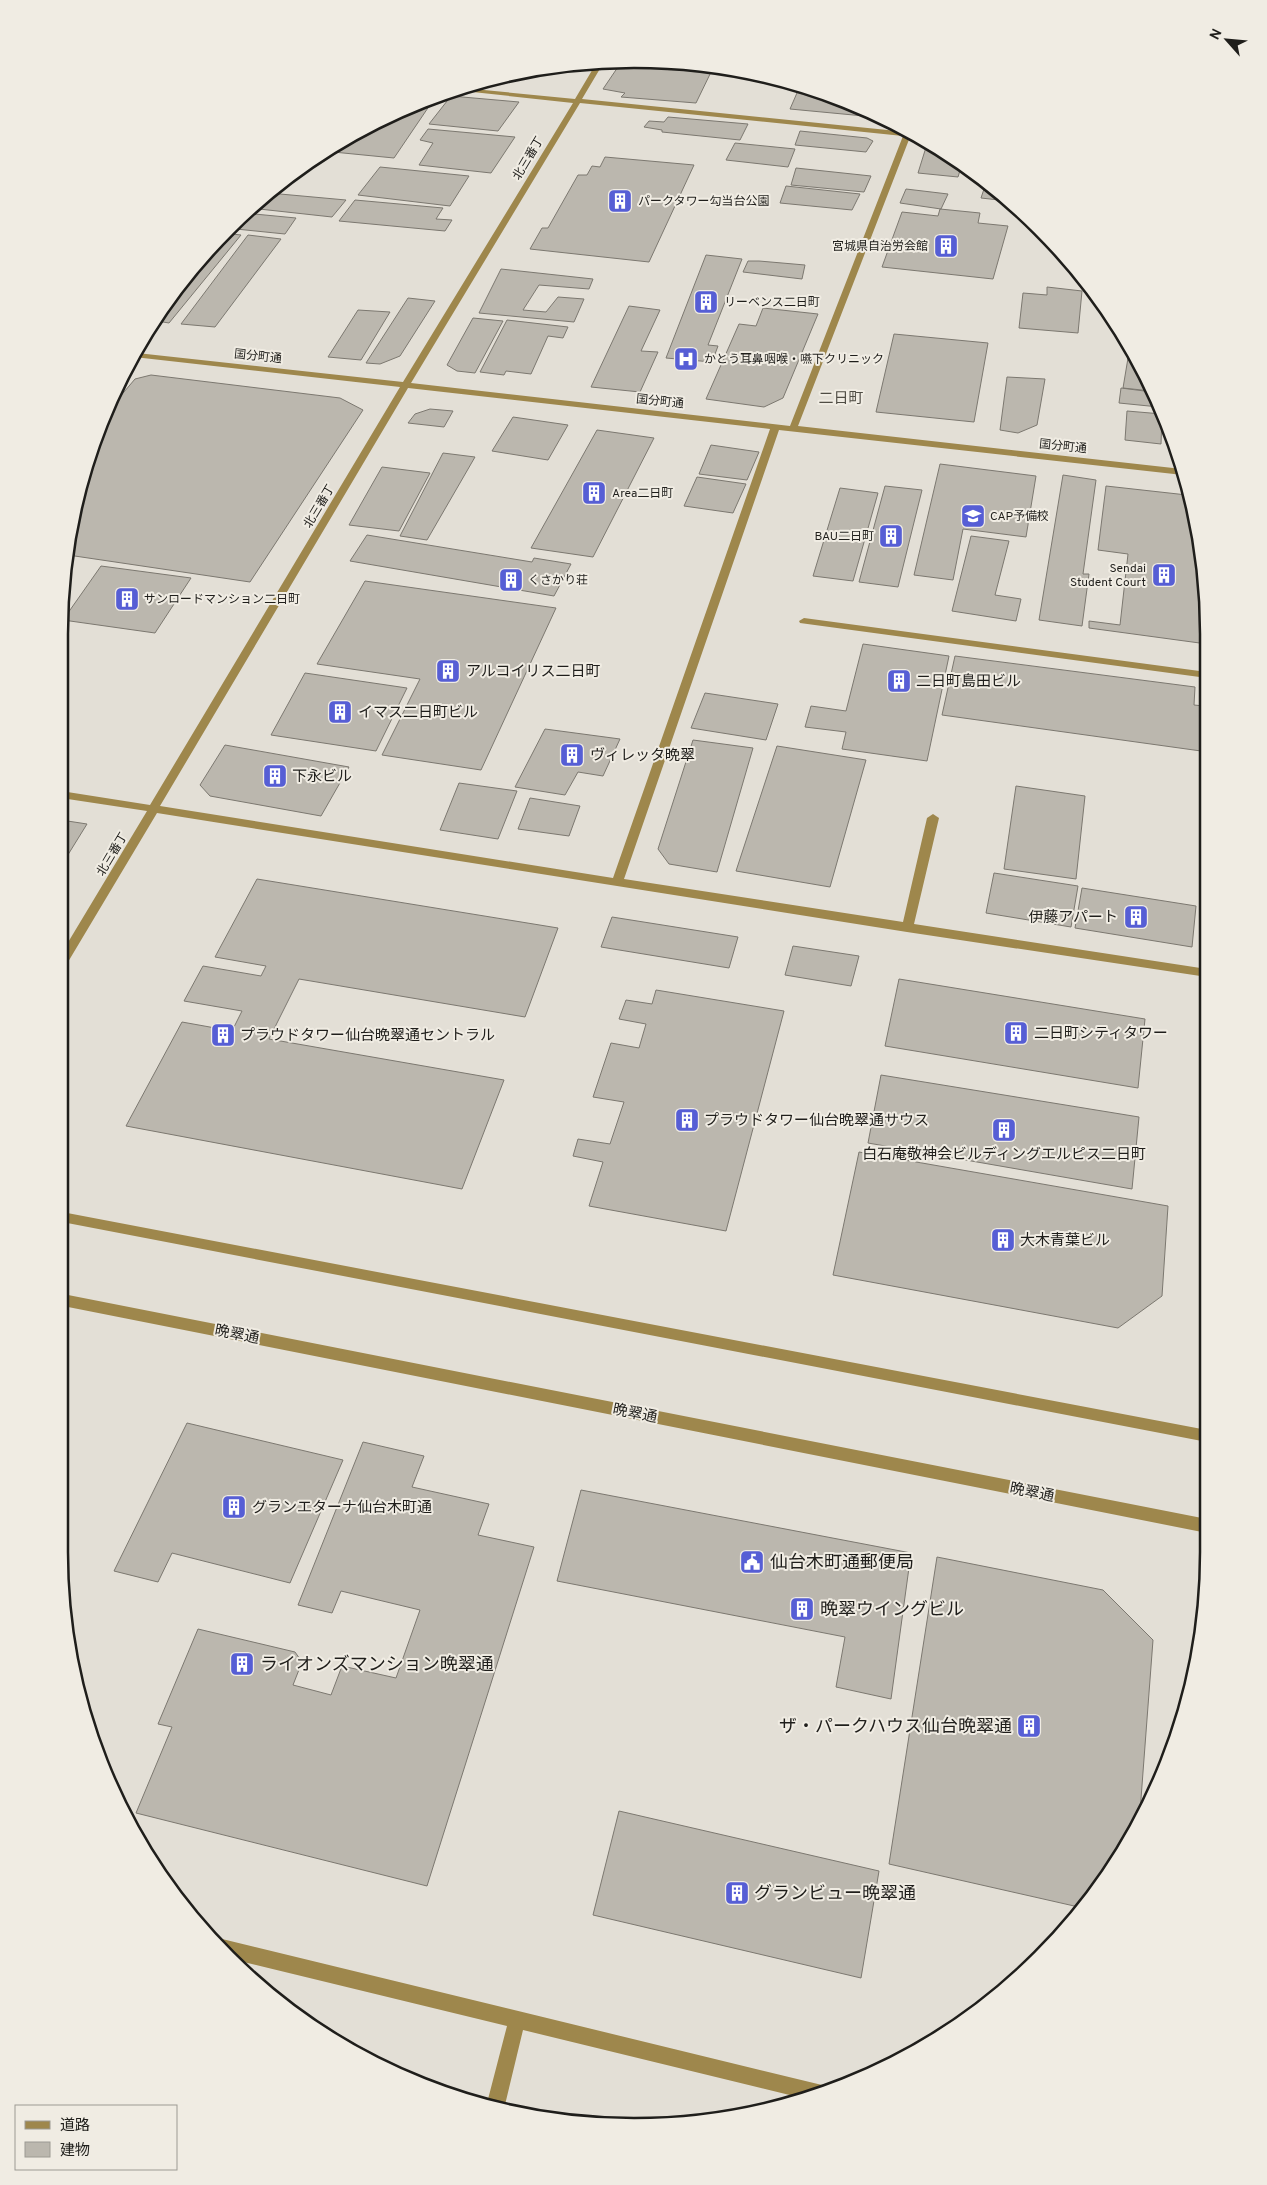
<svg xmlns="http://www.w3.org/2000/svg" width="1267" height="2185" viewBox="0 0 1267 2185" font-family="Overpass,'Noto Sans JP',sans-serif">
  <style>
    .building { fill: #bbb7ae; stroke: #7c7870 }
    .lines { fill: none; stroke-linecap: round; stroke-linejoin: round }
    .minor { fill: #9e874c; fill-rule: evenodd }
    .labels { text-anchor: middle; stroke-width: 4; stroke-linejoin: round; paint-order: stroke }
    .far-street-label { font-size: 12px; fill: #1f1e1b; stroke: #f0ece3 }
    .far-poi-label { font-size: 12px; fill: #1f1e1b; stroke: #f0ece3; text-anchor: start }
    .far-quarter-label { font-size: 15px; fill: #504d45; stroke: #f0ece3 }
    .poi-label { font-size: 15px; fill: #1f1e1b; stroke: #f0ece3; text-anchor: start }
    .street-label { font-size: 15px; fill: #1f1e1b; stroke: #f0ece3 }
    .near-poi-label { font-size: 18px; fill: #1f1e1b; stroke: #f0ece3; text-anchor: start }
    .rim { fill: none; stroke: #1f1e1b; stroke-width: 2.5 }
  </style>
  <rect width="100%" height="100%" fill="#e3dfd6"/>
  <!-- building -->
  <path class="building" d="M622,61L712,70L696,103L621,97L625,93L603,89Z
    M800,86L853,102L866,109L864,116L790,109Z
    M436,96L394,158L323,151L413,103Z
    M451,96L519,102L498,131L429,124Z
    M668,117L748,124L740,140L662,132V130L644,127L649,121L664,122Z
    M428,129L515,137L491,173L419,165L433,143L420,140Z
    M800,131L867,138L873,141L866,152L795,145Z
    M735,143L795,149L788,167L726,160Z
    M927,144L933,145L953,155L962,164L958,177L918,173Z
    M605,157L694,165L649,262L530,249L542,228H548L578,175H587L592,166L600,167Z
    M380,167L469,176L450,206L358,195Z
    M796,168L871,176L864,192L791,185Z
    M986,183L1008,201L981,198Z
    M786,186L860,194L852,210L780,203Z
    M906,189L948,194L941,209L900,203Z
    M269,193L346,200L332,217L250,208Z
    M355,200L443,208L436,219L452,220L445,231L339,221Z
    M940,209L980,213L978,223L1008,226L993,279L882,267L902,212L938,216Z
    M244,213L296,218L285,234L226,228Z
    M223,233L241,235L169,323L163,322L152,334L146,333L155,314Z
    M248,235L281,239L215,327L181,324Z
    M706,255L742,259L708,345L718,346L712,362L666,358Z
    M748,261H759L805,265L802,279L743,272Z
    M501,269L593,279L589,289L539,285L523,310L546,312L558,297L584,299L574,322L479,313Z
    M1047,287L1082,291L1078,333L1019,328L1023,293L1047,295Z
    M408,298L435,301L400,356L380,364L366,363Z
    M629,306L660,310L641,351L658,352L640,392L591,387Z
    M763,308L818,314L783,398L764,407L706,399L739,324L756,326Z
    M358,310L390,312L361,360L328,357Z
    M473,318L503,321L475,373L457,371L447,365Z
    M507,320L568,327L563,338L548,336L531,374L506,371L504,375L480,372Z
    M894,334L988,343L974,422L876,412Z
    M1129,352L1134,353L1151,391L1123,388Z
    M151,375L340,398L363,410L250,582L68,555L89,448L107,412L135,379Z
    M1007,377L1045,379L1037,425L1018,433L1000,430Z
    M1121,388L1152,392L1159,407L1119,403Z
    M430,409L453,411L444,427L408,423L415,414Z
    M1127,411L1162,414L1161,444L1125,440Z
    M513,417L568,425L548,460L492,451Z
    M597,430L654,438L593,557L531,548Z
    M711,445L759,452L747,480L699,474Z
    M443,453L475,457L427,540L400,536Z
    M940,464L1036,476L1026,537L963,529L953,580L914,575Z
    M382,467L430,473L399,531L349,525Z
    M1063,475L1096,480L1083,574H1089L1082,626L1039,620Z
    M697,477L746,484L733,513L684,506Z
    M885,486L922,490L898,587L859,582Z
    M1106,486L1187,495L1207,596V644L1089,628V621L1120,625L1128,554L1098,550Z
    M840,488L878,493L853,581L813,576Z
    M367,535L532,562L534,558L571,564L554,596L350,561Z
    M971,536L1009,541L995,595L1021,599L1016,621L952,611Z
    M101,566L191,578L155,633L63,620Z
    M365,581L556,608L481,770L382,755L420,679L317,664Z
    M863,644L949,656L927,761L842,749L846,732L805,727L811,706L846,711Z
    M955,656L1195,687L1194,705L1204,706L1201,751L942,715Z
    M305,673L407,688L376,751L271,735Z
    M705,693L778,704L766,740L691,728Z
    M545,729L620,739L603,776L578,772L565,795L515,787Z
    M693,740L753,748L717,872L669,864L658,849Z
    M225,745L349,767L321,816L210,796L200,785Z
    M777,746L866,760L830,887L736,871Z
    M459,783L517,791L498,839L440,830Z
    M1016,786L1085,796L1076,879L1004,869Z
    M530,798L580,806L569,836L518,829Z
    M61,820L87,824L61,866Z
    M994,873L1078,886L1071,927L986,913Z
    M257,879L558,928L525,1017L299,979L269,1039L504,1080L462,1189L126,1126L182,1022L232,1031L242,1011L184,1001L203,966L261,976L266,966L215,957Z
    M1082,888L1196,906L1192,947L1075,928Z
    M612,917L738,937L729,968L601,947Z
    M793,946L859,956L851,986L785,975Z
    M899,979L1145,1019L1138,1088L885,1046Z
    M656,990L784,1011L726,1231L589,1206L603,1162L573,1156L578,1139L610,1144L624,1102L593,1097L611,1043L639,1048L646,1024L619,1019L626,1000L652,1004Z
    M881,1075L1139,1117L1132,1189L868,1143Z
    M859,1152L1168,1206L1162,1296L1118,1328L833,1275Z
    M187,1423L343,1460L290,1583L172,1553L158,1582L114,1571Z
    M363,1442L424,1456L412,1487L489,1504L478,1535L534,1547L427,1886L136,1813L172,1727L158,1724L198,1629L295,1652L302,1662L293,1685L331,1695L342,1666L396,1678L420,1610L341,1591L332,1613L298,1605Z
    M581,1490L911,1553L891,1699L836,1687L845,1637L557,1581Z
    M937,1557L1103,1590L1153,1640L1140,1812L1112,1871L1083,1908L889,1864Z
    M619,1811L879,1871L861,1978L593,1915Z"/>
  <g class="lines">
    <!-- minor -->
    <path class="minor" d="M597,62H604L582,99L907,132L917,136L910,137L798,426L1182,469L1183,475L779,430L624,879L903,922L927,818L933,814L939,818L914,924L1207,969V977L907,932L157,813L65,967L61,968V954L147,811L61,798V791L150,805L400,387L134,357L137,353L403,382L573,103L454,90L463,88L575,99ZM580,103L903,136L790,426L411,383ZM408,388L770,429L613,878L160,806Z
      M804,618L1207,672V678L800,623L799,621Z
      M62,1212L1207,1430V1442L62,1222Z
      M63,1294L1207,1519V1533L63,1306Z
      M218,1938L822,2085L828,2088L830,2091L806,2099L523,2030L504,2109L486,2107L507,2026L227,1958L212,1941Z"/>
  </g>
  <!-- icons -->
  <defs>
    <symbol id="building-square" viewBox="-11 -11 22 22"><rect x="-9" y="-9" width="18" height="18" rx="4" fill="#565ed5" stroke="#f0ece3"/><path d="M-4-6H4V6H1V3H-1V6H-4ZM-2.5-4.3h1.7v1.8h-1.7ZM.8-4.3h1.7v1.8H.8ZM-2.5-1h1.7V.8h-1.7ZM.8-1h1.7V.8H.8Z" fill="#fff"/></symbol>
    <symbol id="hospital-square" viewBox="-11 -11 22 22"><rect x="-9" y="-9" width="18" height="18" rx="4" fill="#565ed5" stroke="#f0ece3"/><path d="M-5-5h3v3.5h4V-5h3V5h-3V1.5h-4V5h-3Z" fill="#fff"/></symbol>
    <symbol id="school-square" viewBox="-11 -11 22 22"><rect x="-9" y="-9" width="18" height="18" rx="4" fill="#565ed5" stroke="#f0ece3"/><path d="M0-5L7-2L0 1L-7-2ZM-4 1L0 2.5L4 1V4Q0 6-4 4Z" fill="#fff"/></symbol>
    <symbol id="civic-square" viewBox="-11 -11 22 22"><rect x="-9" y="-9" width="18" height="18" rx="4" fill="#565ed5" stroke="#f0ece3"/><path d="M-.6-6.5H3V-4.5H.6V-3L4-1V1h2V6H-6V1h2V-1L-.6-3ZM-1.2 2.5V6h2.4V2.5Z" fill="#fff"/></symbol>
  </defs>
  <g fill-rule="evenodd">
    <use href="#building-square" x="606" y="187" width="28" height="28"/>
    <use href="#building-square" x="932" y="232" width="28" height="28"/>
    <use href="#building-square" x="692" y="288" width="28" height="28"/>
    <use href="#hospital-square" x="672" y="345" width="28" height="28"/>
    <use href="#building-square" x="580" y="479" width="28" height="28"/>
    <use href="#school-square" x="959" y="502" width="28" height="28"/>
    <use href="#building-square" x="877" y="522" width="28" height="28"/>
    <use href="#building-square" x="1150" y="561" width="28" height="28"/>
    <use href="#building-square" x="497" y="566" width="28" height="28"/>
    <use href="#building-square" x="113" y="585" width="28" height="28"/>
    <use href="#building-square" x="434" y="657" width="28" height="28"/>
    <use href="#building-square" x="885" y="667" width="28" height="28"/>
    <use href="#building-square" x="326" y="698" width="28" height="28"/>
    <use href="#building-square" x="558" y="741" width="28" height="28"/>
    <use href="#building-square" x="261" y="762" width="28" height="28"/>
    <use href="#building-square" x="1122" y="903" width="28" height="28"/>
    <use href="#building-square" x="1002" y="1019" width="28" height="28"/>
    <use href="#building-square" x="209" y="1021" width="28" height="28"/>
    <use href="#building-square" x="673" y="1106" width="28" height="28"/>
    <use href="#building-square" x="990" y="1116" width="28" height="28"/>
    <use href="#building-square" x="989" y="1226" width="28" height="28"/>
    <use href="#building-square" x="220" y="1493" width="28" height="28"/>
    <use href="#civic-square" x="738" y="1548" width="28" height="28"/>
    <use href="#building-square" x="788" y="1595" width="28" height="28"/>
    <use href="#building-square" x="228" y="1650" width="28" height="28"/>
    <use href="#building-square" x="1015" y="1712" width="28" height="28"/>
    <use href="#building-square" x="723" y="1879" width="28" height="28"/>
  </g>
  <g class="labels">
    <!-- far-street labels -->
    <g class="far-street-label">
      <text transform="translate(528 158) rotate(-59)" y="4">北三番丁</text>
      <text transform="translate(258 356) rotate(6)" y="4">国分町通</text>
      <text transform="translate(660 401) rotate(6)" y="4">国分町通</text>
      <text transform="translate(1063 446) rotate(6)" y="4">国分町通</text>
      <text transform="translate(319 506) rotate(-59)" y="4">北三番丁</text>
      <text transform="translate(112 854) rotate(-59)" y="4">北三番丁</text>
    </g>
    <!-- far-poi labels -->
    <g class="far-poi-label">
      <text x="638" y="205">パークタワー勾当台公園</text>
      <text x="928" y="250" text-anchor="end">宮城県自治労会館</text>
      <text x="724" y="306">リーベンス二日町</text>
      <text x="704" y="363">かとう耳鼻咽喉・嚥下クリニック</text>
      <text x="612" y="497">Area二日町</text>
      <text x="990" y="520">CAP予備校</text>
      <text x="874" y="540" text-anchor="end">BAU二日町</text>
      <text x="1146" y="572" text-anchor="end">Sendai<tspan x="1146" dy="14">Student Court</tspan></text>
      <text x="528" y="584">くさかり荘</text>
      <text x="144" y="603">サンロードマンション二日町</text>
    </g>
    <!-- far-quarter labels -->
    <g class="far-quarter-label">
      <text x="841" y="403">二日町</text>
    </g>
    <!-- poi labels -->
    <g class="poi-label">
      <text x="466" y="676">アルコイリス二日町</text>
      <text x="916" y="686">二日町島田ビル</text>
      <text x="358" y="717">イマス二日町ビル</text>
      <text x="590" y="760">ヴィレッタ晩翠</text>
      <text x="292" y="781">下永ビル</text>
      <text x="1118" y="922" text-anchor="end">伊藤アパート</text>
      <text x="1034" y="1038">二日町シティタワー</text>
      <text x="240" y="1040">プラウドタワー仙台晩翠通セントラル</text>
      <text x="704" y="1125">プラウドタワー仙台晩翠通サウス</text>
      <text x="1004" y="1159" text-anchor="middle">白石庵敬神会ビルディングエルピス二日町</text>
      <text x="1020" y="1245">大木青葉ビル</text>
      <text x="252" y="1512">グランエターナ仙台木町通</text>
    </g>
    <!-- street labels -->
    <g class="street-label">
      <text transform="translate(237 1334) rotate(11)" y="5">晩翠通</text>
      <text transform="translate(635 1413) rotate(11)" y="5">晩翠通</text>
      <text transform="translate(1032 1492) rotate(11)" y="5">晩翠通</text>
    </g>
    <!-- near-poi labels -->
    <g class="near-poi-label">
      <text x="770" y="1568">仙台木町通郵便局</text>
      <text x="820" y="1615">晩翠ウイングビル</text>
      <text x="260" y="1670">ライオンズマンション晩翠通</text>
      <text x="1012" y="1732" text-anchor="end">ザ・パークハウス仙台晩翠通</text>
      <text x="754" y="1899">グランビュー晩翠通</text>
    </g>
  </g>
  <!-- crop -->
  <path d="M0 0H1267V2185H0ZM634 68H634A566 566 0 0 1 1200 634V1552A566 566 0 0 1 634 2118H634A566 566 0 0 1 68 1552V634A566 566 0 0 1 634 68Z" fill="#f0ece3" fill-rule="evenodd"/>
  <path class="rim" d="M634 68H634A566 566 0 0 1 1200 634V1552A566 566 0 0 1 634 2118H634A566 566 0 0 1 68 1552V634A566 566 0 0 1 634 68Z"/>
  <!-- legend -->
  <rect x="15" y="2105" width="162" height="65" fill="#f0ece3" stroke="#9c9a93"/>
  <rect x="25" y="2121" width="25" height="8" fill="#9e874c" stroke="#9c9a93"/>
  <text x="60" y="2130" font-size="15" fill="#1f1e1b">道路</text>
  <rect x="25" y="2142" width="25" height="15" fill="#bbb7ae" stroke="#9c9a93"/>
  <text x="60" y="2155" font-size="15" fill="#1f1e1b">建物</text>
  <!-- north arrow -->
  <g transform="translate(1227 40) rotate(297)" stroke="#f0ece3" stroke-width="4" paint-order="stroke">
  <path d="M0-4L9 19L0 12L-9 19Z" fill="#1f1e1b"/>
  <text y="-8" font-size="14" font-weight="bold" text-anchor="middle" fill="#1f1e1b">N</text>
  </g>
</svg>
